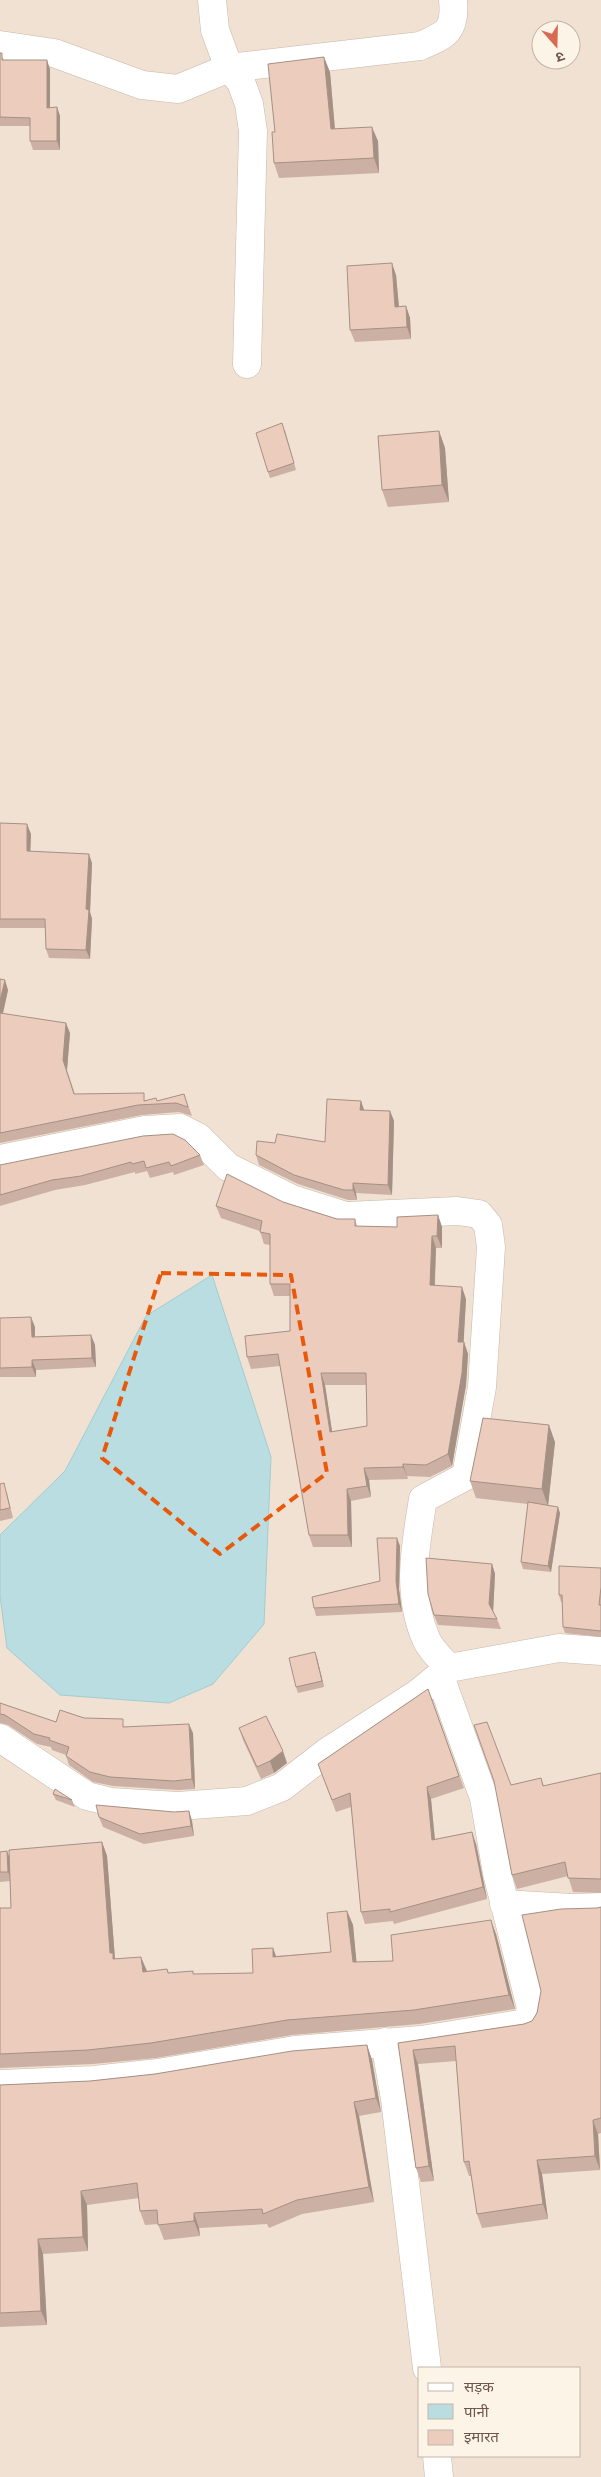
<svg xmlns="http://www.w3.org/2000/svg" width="601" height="2477" viewBox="0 0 601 2477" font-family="'Noto Sans','Noto Sans Devanagari',sans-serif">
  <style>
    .residential { fill: #f0e1d2; fill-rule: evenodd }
    .water { fill: #badde1; stroke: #a1cdd1 }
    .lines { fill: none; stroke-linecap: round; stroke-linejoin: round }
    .minor-casing { stroke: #c9b7ab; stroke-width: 29 }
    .minor { stroke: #fff; stroke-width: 28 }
    .wall { fill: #cbb0a3; fill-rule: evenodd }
    .shaded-wall { fill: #a59084 }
    .building { fill: #eccdbd; stroke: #a59084; fill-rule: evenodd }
    .marked { fill: none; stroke: #e8590c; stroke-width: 4; stroke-dasharray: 10 6; stroke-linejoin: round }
  </style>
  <rect width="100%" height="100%" fill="#faefe3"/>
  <!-- residential -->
  <path class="residential" d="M0,0H601V2477H0ZM541,30H571V60H541ZM420,2368H580V2456H420Z"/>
  <!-- water -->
  <path class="water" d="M212,1275L271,1457L264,1624L213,1684L169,1703L60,1695L7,1648L0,1596V1535L65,1471L146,1316Z"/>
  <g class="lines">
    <defs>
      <path id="minor" d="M212,0L215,30L229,68L241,82L249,104L253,131L247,364
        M0,45L54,53L142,85L178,89L229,68L420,46C446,35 456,31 453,0
        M0,1159L145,1130L180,1128L198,1137L228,1167L292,1199L346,1216L457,1211L479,1214L488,1225L491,1247L482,1387L466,1476L423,1499C415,1547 406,1595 427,1641C432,1651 442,1660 449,1668L441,1679L484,1798L497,1873L531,2008L527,2023L421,2040L295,2050L158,2073L94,2080L0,2084
        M0,1738L87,1796L111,1802L178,1806L247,1801L282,1787L327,1752L417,1694L449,1668L559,1648L601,1651
        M504,1904L572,1908L601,1907
        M385,2042L395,2099L427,2368
        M437,2456L439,2477"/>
    </defs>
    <!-- minor casing -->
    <use href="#minor" class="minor-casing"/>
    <!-- minor -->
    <use href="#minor" class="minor"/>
  </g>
  <!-- wall -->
  <path class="wall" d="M0,53L4,60L50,69V108L57,107L60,116V150H33L30,141V126H0Z
    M330,72L335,129L378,141L379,173L279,178L274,163L275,132Z
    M396,275L399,307L406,306L410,318L411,339L355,342L350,330Z
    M285,430L296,470L270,478L268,472Z
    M439,431L445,448L449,502L388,507L382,490Z
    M0,823L31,834L30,851L92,863L90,912L92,919L90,959L49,958L46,949V928H0Z
    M0,979L8,990L3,1013L70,1033L67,1070L75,1094L157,1101L184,1094L192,1116L179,1112L142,1115L0,1143Z
    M361,1101L364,1110L390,1111L394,1121L392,1195L356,1193L357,1200H348L298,1184L259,1165L256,1155L275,1143L325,1142Z
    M200,1155L204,1165L174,1175L173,1172L150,1178L147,1171L135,1174V1172L85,1185L55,1190L0,1206V1165Z
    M283,1202L337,1219H355L357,1226L397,1227L438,1215L442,1227V1248H436L435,1286L466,1299L463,1342H464L468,1354L466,1385L452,1466L430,1477L407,1476L408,1479L369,1480L371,1497L351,1501L352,1547H313L309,1535L280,1366L251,1369L247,1357L290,1331V1296H274L270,1284V1245L264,1244L260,1231L221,1218L216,1206ZM325,1385H366L367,1426L332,1432Z
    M0,1318L35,1327V1337L91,1335L95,1345L96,1367L36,1370V1377H0Z
    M555,1442L548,1505L560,1513L551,1572L523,1569L521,1562L528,1504L476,1498L470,1481Z
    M0,1484L7,1493L13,1518L0,1521Z
    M400,1546L399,1589L402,1612L316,1616L314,1608L380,1581Z
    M492,1564L495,1574L493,1611L497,1619L501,1629L438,1625L434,1615Z
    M601,1568V1637L565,1633L563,1627L562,1602H561L559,1595Z
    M317,1658L324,1687L298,1693L296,1687Z
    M428,1689L464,1788L431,1799L435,1840L476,1844L487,1899L394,1924L393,1921L365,1924L361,1912L351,1807L336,1812L318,1764Z
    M0,1703L56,1722L84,1718L126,1727L193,1733L195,1789L178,1790L113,1786L93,1782L69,1765L66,1756V1755L52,1750L51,1747L37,1744L8,1725L0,1723Z
    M239,1728L287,1763L274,1773L261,1779L243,1740Z
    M601,1773V1893L573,1892L568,1876L517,1889L512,1875L511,1785L541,1778L544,1786Z
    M53,1794L72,1800L75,1807L56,1800Z
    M189,1811L192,1821L194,1836L144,1844L103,1827L99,1817Z
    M102,1842L107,1856L115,1959L147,1971L167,1969L169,1973L194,1974L253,1973L273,1948L276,1956L331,1952L347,1911L353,1925L356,1962L393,1961L496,1934L515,2009L419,2024L292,2035L156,2058L93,2064L0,2068V1908H11L10,1881L0,1882V1852L9,1856Z
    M601,1907V2133L598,2134L600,2170L542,2174L548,2219L482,2228L477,2214L471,2176H469L464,2162L456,2061L418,2064L434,2181L421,2182L416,2168L398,2043L524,2024L532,2021L597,1908Z
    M367,2045L372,2060L381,2112L359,2116L374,2202L302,2214L269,2228L267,2224L199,2228L200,2236L164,2240L158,2224L145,2225L140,2211L139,2198L87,2205L88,2251L43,2254L47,2325L0,2327V2085L90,2081L155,2074Z"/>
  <!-- shaded-wall -->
  <path class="shaded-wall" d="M324,57L330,72L336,143L331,129Z
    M47,60L50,69V116L47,108Z
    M57,107L60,116V150L57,141Z
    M372,127L378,141L379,173L374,158Z
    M392,263L396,275L400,319L395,307Z
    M406,306L410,318L411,339L407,327Z
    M439,431L445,448L449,502L442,485Z
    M27,824L31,834L30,860L27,851Z
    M89,854L92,863L90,912L92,919L90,959L86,950V909Z
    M5,980L8,990L1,1022L0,1019V1001Z
    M66,1023L70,1033L67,1070L63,1060Z
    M361,1101L364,1110H360Z
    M390,1111L394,1121L392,1195L388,1185Z
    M353,1183L356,1193L357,1200L353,1190Z
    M438,1215L442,1227V1248L437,1236Z
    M432,1236L436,1248L434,1297L430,1285Z
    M462,1287L466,1299L463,1354L458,1342Z
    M31,1317L35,1327V1347L32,1337Z
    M91,1335L95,1345L96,1367L92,1358Z
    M464,1342L468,1354L466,1385L452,1466L448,1454Z
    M32,1360L36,1370V1377L32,1367Z
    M321,1373L325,1385L334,1444L330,1432Z
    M549,1425L555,1442L548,1506L542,1489Z
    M403,1464L408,1479L403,1467Z
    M364,1468L369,1480L371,1497L367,1486Z
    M347,1489L351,1501L352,1547L348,1535Z
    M558,1507L560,1513L551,1572L548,1566Z
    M397,1538L400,1546L399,1589L402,1612L399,1604L396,1581Z
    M492,1564L495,1574L493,1614L489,1604Z
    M315,1652L317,1658L324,1687L322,1681Z
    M189,1724L193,1733L195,1789L192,1779Z
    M283,1751L287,1763L274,1773L270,1761Z
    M427,1787L431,1799L436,1852L432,1840Z
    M189,1811L192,1821L194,1836L191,1826Z
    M472,1832L476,1844L487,1899L483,1887Z
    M102,1842L107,1856L115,1959L118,1967L110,1953Z
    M7,1851L11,1861L12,1881L8,1872Z
    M347,1911L353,1925L358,1977L353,1962Z
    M491,1920L496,1934L515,2009L509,1995Z
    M273,1948L278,1962L273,1957Z
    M141,1957L147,1971L143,1972Z
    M367,2045L372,2060L381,2112L376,2098Z
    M413,2050L418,2064L434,2181L429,2166Z
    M354,2102L359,2116L374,2202L369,2187Z
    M593,2120L598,2134L600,2170L595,2156Z
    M537,2160L542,2174L548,2219L543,2204Z
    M81,2191L87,2205L88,2251L83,2237Z
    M194,2213L199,2228L200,2236L194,2221Z
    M38,2239L43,2254L47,2325L41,2311Z"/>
  <!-- building -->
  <path class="building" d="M0,53H2V60H47V108L57,107V141H30V118L0,117Z
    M324,57L331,129L372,127L374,158L274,163L272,132H275L268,64Z
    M392,263L395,307L406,306L407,327L350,330L347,266Z
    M282,423L294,463L268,472L256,433Z
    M439,431L442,485L382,490L378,436Z
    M0,823L27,824V851L89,854L86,909L89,910L86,950L46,949L45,919H0Z
    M0,979L5,980L0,1001Z
    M0,1013L66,1023L63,1060L74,1094L144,1093V1101L156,1098L157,1101L184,1094L188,1107L176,1103L138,1105L0,1133Z
    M327,1099L361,1101L360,1110L390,1111L388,1185L353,1183V1190H344L294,1175L256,1155L257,1141L275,1143L277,1134L325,1142Z
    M173,1134L185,1140L200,1155L171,1166L169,1162L146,1168L144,1161L132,1164L131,1162L81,1176L52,1180L0,1195V1165L143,1136Z
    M227,1174L283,1202L337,1219H355V1226L397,1227V1217L438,1215L437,1236H432L430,1285L462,1287L458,1342H464L462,1373L448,1454L426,1465L403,1464V1467L364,1468L367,1486L347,1489L348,1535H309L278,1354L247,1357L245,1336L290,1331V1284H270V1234L260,1232L262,1221L216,1206ZM321,1373H366L367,1426L330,1432Z
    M31,1317L32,1337L91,1335L92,1358L32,1360V1367L0,1368V1318Z
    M483,1418L549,1425L542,1489L470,1481Z
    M4,1483L10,1508L0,1510V1484Z
    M528,1502L558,1507L548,1566L521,1562Z
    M377,1538H397L396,1581L399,1604L314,1608L312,1597L380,1581Z
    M426,1558L492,1564L489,1604L497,1619L434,1615L428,1594Z
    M559,1566L601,1568V1587L599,1605H601V1631L563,1627L562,1595H559Z
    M315,1652L322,1681L296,1687L289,1658Z
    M428,1689L459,1776L427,1787L432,1840L472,1832L483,1887L390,1912V1909L361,1912L350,1793L332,1800L318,1764Z
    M0,1703L56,1722L60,1710L84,1718L123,1719V1727L189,1724L192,1779L174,1781L110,1777L90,1772L66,1756L69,1747L49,1740L50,1738L34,1734L5,1715L0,1714Z
    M266,1716L283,1751L270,1761L257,1767L239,1728Z
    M487,1722L511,1785L541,1778L543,1786L601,1773V1879L568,1878L565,1862L512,1875L494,1781L474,1725Z
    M55,1789L72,1800L53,1794Z
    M96,1805L174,1812L189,1811L191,1826L140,1834L99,1817Z
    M102,1842L110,1953H113V1959L141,1957L143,1972L167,1969L168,1973L193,1971V1974L253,1973L252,1949L273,1948V1957L331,1952L327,1913L347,1911L353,1962L393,1961L391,1935L491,1920L509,1995L414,2010L287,2020L151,2043L88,2050L0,2054V1908H11L9,1850Z
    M7,1851L8,1872H0V1852Z
    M601,1907V2118L593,2120L595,2156L537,2160L543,2204L477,2214L469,2161L464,2162L455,2046L413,2050L429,2166L416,2168L398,2043L524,2024L532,2021L537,2013L541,1991L522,1915L561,1909L597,1908Z
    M367,2045L376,2098L354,2102L369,2187L297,2200L263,2214L262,2209L194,2213V2221L158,2225L157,2210L140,2211L137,2183L81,2191L83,2237L38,2239L41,2311L0,2313V2085L90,2081L155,2074L292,2051Z"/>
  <!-- marked area -->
  <path class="marked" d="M161,1273L291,1275L327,1473L220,1554L102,1458Z"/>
  <!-- legend -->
  <rect x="418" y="2367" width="162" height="90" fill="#fdf4e8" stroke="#c4b5aa"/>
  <rect x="428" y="2383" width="25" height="8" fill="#ffffff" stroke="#c4b5aa"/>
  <text x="464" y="2392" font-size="15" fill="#6f564c">सड़क</text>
  <rect x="428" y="2404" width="25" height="15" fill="#badde1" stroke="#c4b5aa"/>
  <text x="464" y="2417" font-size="15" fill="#6f564c">पानी</text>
  <rect x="428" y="2430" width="25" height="15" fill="#eccdbd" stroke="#c4b5aa"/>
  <text x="464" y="2442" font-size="15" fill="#6f564c">इमारत</text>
  <!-- north arrow -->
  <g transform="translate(556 45) rotate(160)"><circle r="24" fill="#fdf4e8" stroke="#c4b5aa"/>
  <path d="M0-4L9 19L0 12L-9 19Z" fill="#d86a53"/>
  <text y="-8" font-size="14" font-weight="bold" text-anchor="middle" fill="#6f564c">उ</text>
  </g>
</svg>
